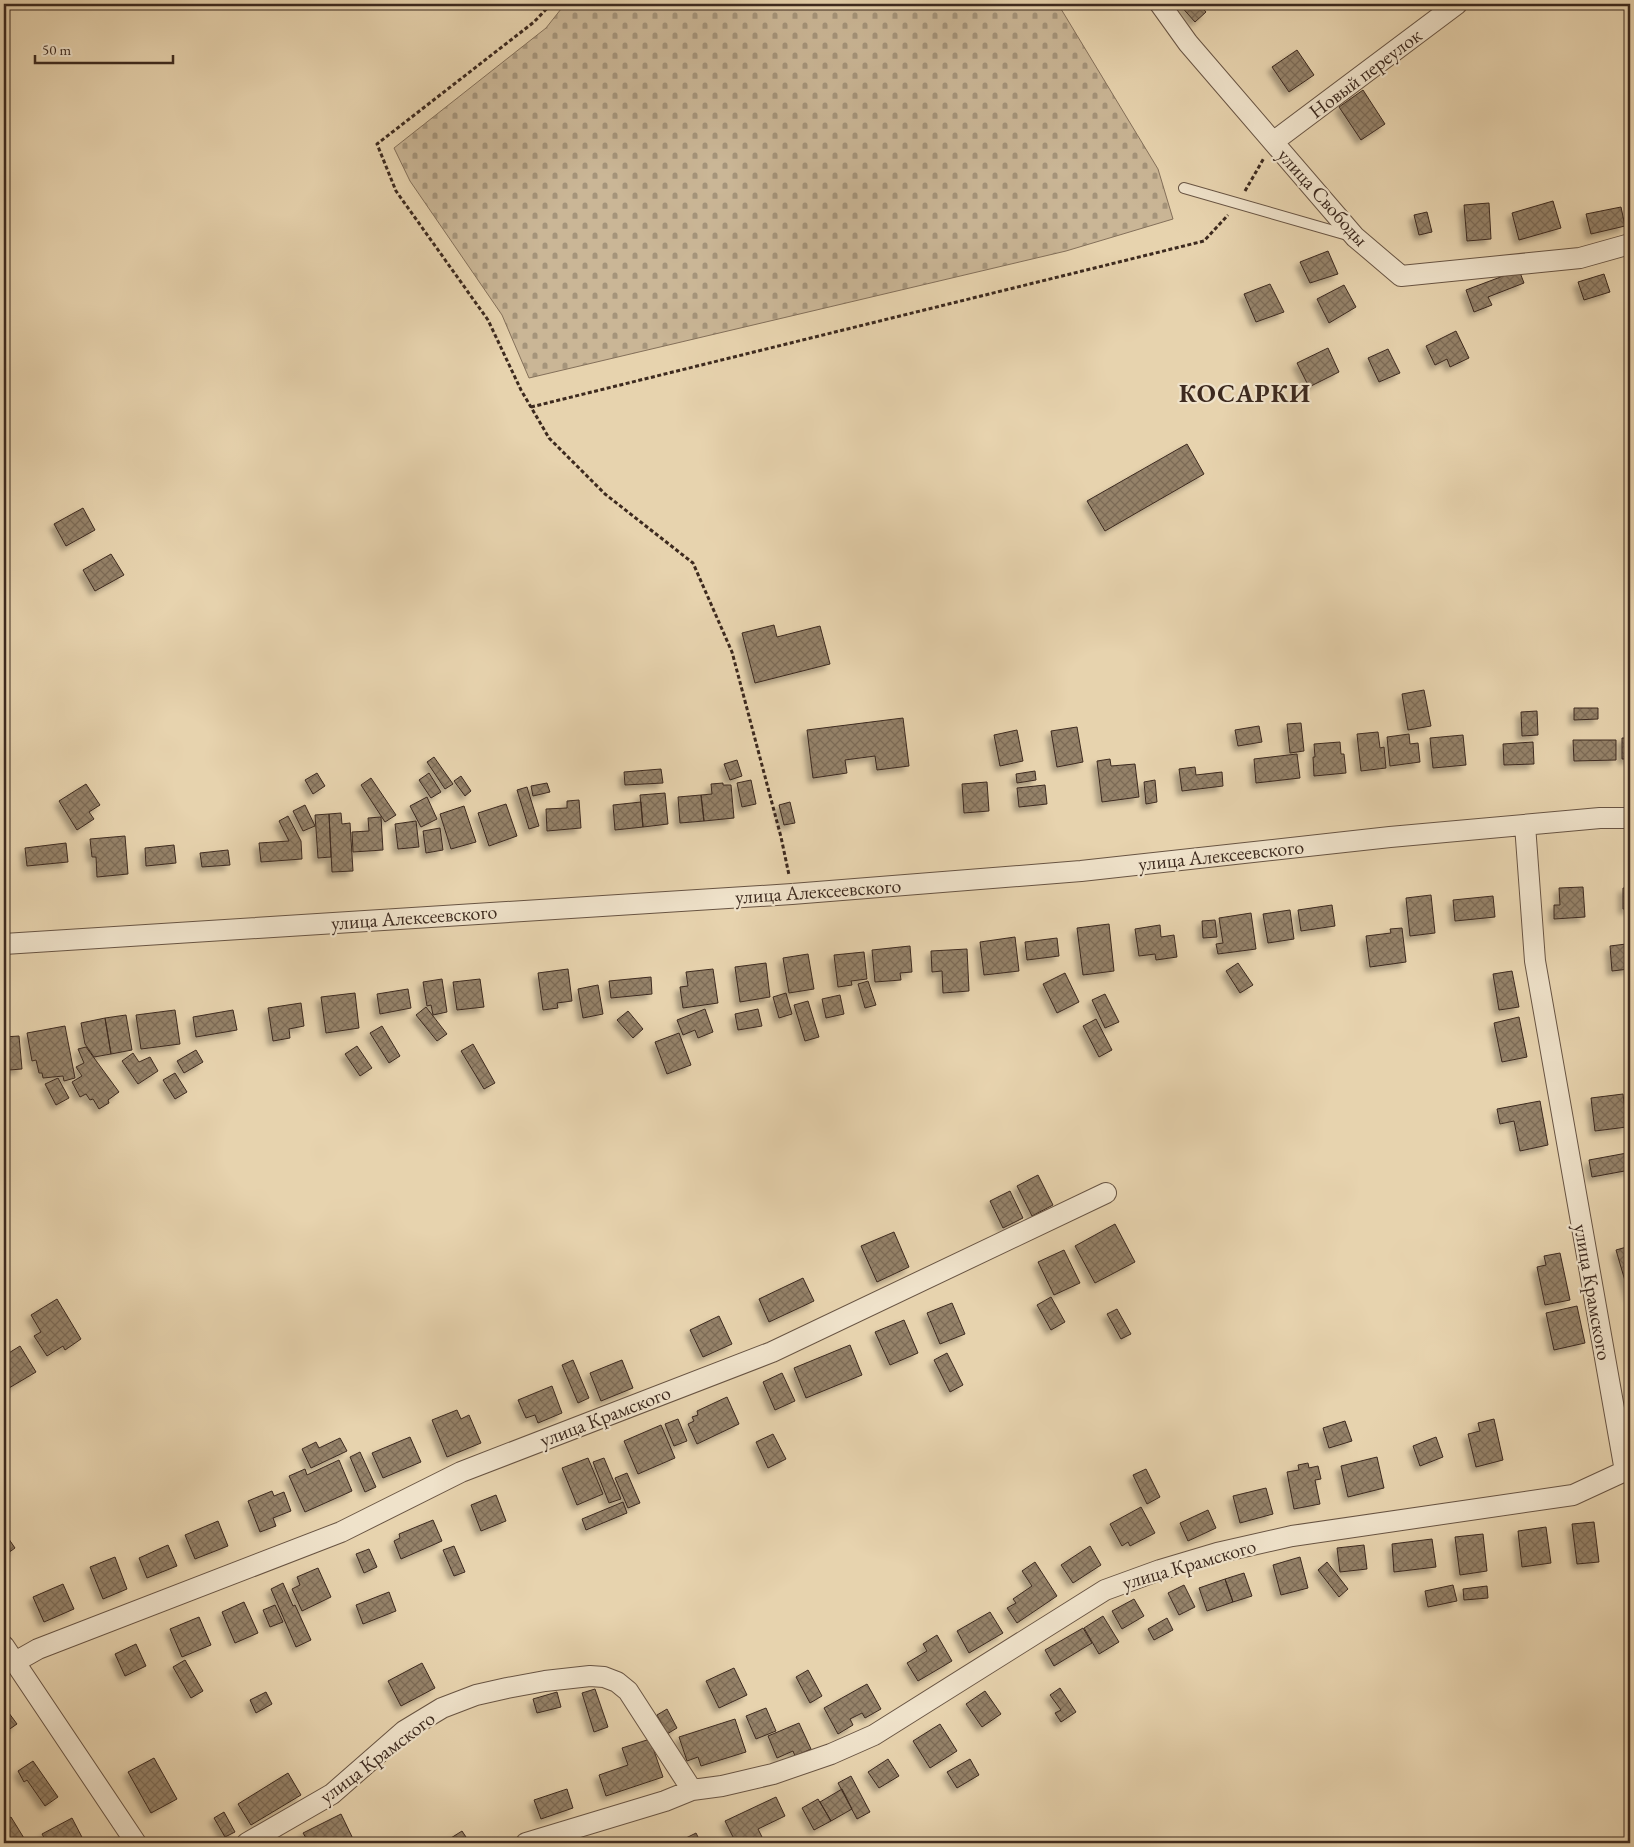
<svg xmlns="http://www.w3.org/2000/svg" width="1634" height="1847" viewBox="0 0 1634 1847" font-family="'EB Garamond',serif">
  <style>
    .cemetery { fill: url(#cemetery-stones); stroke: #84705a }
    .building { fill: url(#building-cross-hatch); stroke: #3d2a1f; filter: url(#shadow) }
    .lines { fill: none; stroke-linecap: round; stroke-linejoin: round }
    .service-casing { stroke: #685443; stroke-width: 12 }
    .minor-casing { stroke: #685443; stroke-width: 22 }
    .path { stroke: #3d2a1f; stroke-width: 3; stroke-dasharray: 4 2.5; stroke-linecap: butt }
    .service { stroke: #efe2ca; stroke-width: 10 }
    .minor { stroke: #efe2ca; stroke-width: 20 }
    .labels { text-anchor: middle; stroke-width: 4.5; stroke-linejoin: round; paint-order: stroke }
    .street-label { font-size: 20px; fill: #3d2a1f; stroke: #efe2ca }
    .district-label { font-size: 25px; font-weight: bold; letter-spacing: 1px; fill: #3d2a1f; stroke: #efe2ca }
  </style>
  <defs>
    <pattern id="cemetery-stones" width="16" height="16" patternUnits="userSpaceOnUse" patternTransform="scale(1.25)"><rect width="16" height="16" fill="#cab696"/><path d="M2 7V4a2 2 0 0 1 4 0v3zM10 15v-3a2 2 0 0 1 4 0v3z" fill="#a5947a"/></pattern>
    <pattern id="building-cross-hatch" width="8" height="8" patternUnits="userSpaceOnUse" patternTransform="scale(1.25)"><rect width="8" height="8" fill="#958269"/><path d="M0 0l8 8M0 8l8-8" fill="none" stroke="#7b6b56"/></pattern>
    <filter id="shadow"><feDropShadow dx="-4.5" dy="4.5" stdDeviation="2.5" flood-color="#0004"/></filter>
  </defs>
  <rect width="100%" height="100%" fill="#e7d3ae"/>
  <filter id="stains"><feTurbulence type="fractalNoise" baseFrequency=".004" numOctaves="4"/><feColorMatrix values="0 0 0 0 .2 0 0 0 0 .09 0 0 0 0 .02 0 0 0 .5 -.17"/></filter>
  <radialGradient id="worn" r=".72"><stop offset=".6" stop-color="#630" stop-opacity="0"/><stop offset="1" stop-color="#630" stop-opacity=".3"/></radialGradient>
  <!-- cemetery -->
  <path class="cemetery" d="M565,4H1058L1158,169L1173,219L1066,251L529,378L502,315L410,181L394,148L546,28Z"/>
  <!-- building -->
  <path class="building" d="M1179,4H1199L1206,12L1195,22Z
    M1297,50L1314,75L1289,92L1272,67Z
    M1363,90L1385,124L1361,140L1339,107Z
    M1553,201L1561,228L1519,240L1512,213Z
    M1489,203L1491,239L1467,241L1464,205Z
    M1621,207L1625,226L1591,234L1586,214Z
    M1427,212L1432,232L1419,235L1414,215Z
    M1328,251L1338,274L1310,283L1300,262Z
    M1519,270L1524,283L1488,297L1492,305L1474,312L1466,290Z
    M1604,274L1610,292L1584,300L1578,282Z
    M1270,284L1284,312L1256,322L1244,294Z
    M1344,285L1356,307L1329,323L1317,299Z
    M1456,331L1469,358L1450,367L1447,359L1435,365L1426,346Z
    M1328,348L1339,372L1309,387L1297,363Z
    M1388,349L1400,373L1379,382L1368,358Z
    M1187,444L1204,474L1105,531L1087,501Z
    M83,508L95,530L66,546L54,524Z
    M111,554L124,575L95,591L83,570Z
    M774,625L777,637L820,626L830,664L755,683L742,633Z
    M1424,690L1431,726L1408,730L1402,694Z
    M1574,708H1598V719L1574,720Z
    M1537,711L1538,735L1522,736L1521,712Z
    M903,718L909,766L877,770L875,756L845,760L847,773L813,778L807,730Z
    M1301,723L1304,751L1290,753L1287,724Z
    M1259,726L1262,742L1238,746L1235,730Z
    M1077,727L1083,762L1057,767L1051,731Z
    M1017,730L1023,761L1000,766L994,735Z
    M1378,732L1380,748L1384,747L1386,768L1361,771L1357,734Z
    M1409,734L1410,744L1418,743L1420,762L1390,766L1387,737Z
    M1463,735L1466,765L1433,768L1430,738Z
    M1622,738H1630V759H1622Z
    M1573,740H1616V760L1574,761Z
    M1340,742L1341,754H1344L1346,773L1314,776L1313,757H1315L1314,744Z
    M1533,742L1534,764L1504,765L1503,744Z
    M1297,754L1300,778L1256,783L1254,759Z
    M434,757L453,784L445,789L427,762Z
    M1110,759L1111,766L1135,764L1139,797L1102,802L1097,761Z
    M737,760L742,776L730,780L724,764Z
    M1195,767L1196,775L1222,772L1223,786L1182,791L1179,769Z
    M661,769L663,783L625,785L624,772Z
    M1035,771L1036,780L1017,783L1016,774Z
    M317,773L325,786L313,794L305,780Z
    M429,773L441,792L431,798L419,780Z
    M461,776L471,791L465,796L454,781Z
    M371,778L396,815L385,822L361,785Z
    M751,780L756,804L742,807L737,783Z
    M1155,780L1157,802L1146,804L1144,782Z
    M987,782L989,811L964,813L962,784Z
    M547,783L550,792L533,796L531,786Z
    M723,783V785H731L734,818L704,821L701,795L712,794L711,784Z
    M86,784L100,805L89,812L94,819L77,830L59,801Z
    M1045,785L1047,804L1019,807L1017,788Z
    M527,787L539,826L529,829L517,790Z
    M665,793L668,824L643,827L640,795Z
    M701,795L704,821L680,823L678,797Z
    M427,797L437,819L421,827L410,806Z
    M579,800L581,828L547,831L546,809L567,808V801Z
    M641,802L643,827L615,830L613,805Z
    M790,802L795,823L784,825L779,805Z
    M506,804L517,836L489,846L478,813Z
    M305,805L315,826L303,831L293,811Z
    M464,806L476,842L451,849L440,814Z
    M341,813L342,824L350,823L353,871L332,872L329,814Z
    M329,814L331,857L318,858L315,815Z
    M288,816L301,841L302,859L261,862L259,843L289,841L279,821Z
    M381,817L383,850L353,852L352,832L369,831L368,818Z
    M416,821L419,847L398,849L395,824Z
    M440,828L443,850L426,853L423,831Z
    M125,836L128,874L97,877L96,857H92L90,839Z
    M66,843L68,862L27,866L25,848Z
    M174,845L176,863L146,866L145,848Z
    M228,850L230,865L202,867L200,853Z
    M1583,887L1585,917L1554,919V905H1560L1559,888Z
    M1623,888H1630V909H1623Z
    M1431,895L1435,933L1410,936L1406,898Z
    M1493,896L1495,917L1455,921L1453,900Z
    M1332,905L1335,926L1301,931L1298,910Z
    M1290,910L1294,939L1268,943L1263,914Z
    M1251,913L1256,949L1218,954L1216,944L1223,943L1219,918Z
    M1215,920L1217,937L1203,938L1202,921Z
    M1109,924L1114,971L1083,975L1077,928Z
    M1160,925L1161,937L1174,935L1177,957L1156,960L1155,954L1139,956L1135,929Z
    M1402,928L1406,962L1370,967L1366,936L1391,933L1390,929Z
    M1015,937L1019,971L984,975L980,942Z
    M1057,938L1059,956L1027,960L1025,942Z
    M1626,944L1629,969L1612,971L1610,946Z
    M910,946L912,972L900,973L901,980L875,982L872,950Z
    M967,949L969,991L943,993L942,971L932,972L931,951Z
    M864,952L867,979L851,981L852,985L838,987L834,955Z
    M808,954L814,989L789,993L783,958Z
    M766,963L770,997L740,1002L735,967Z
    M1238,963L1253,985L1240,993L1226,971Z
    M568,969L572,1001L557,1003L558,1008L543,1010L538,973Z
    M713,969L718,1003L683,1008L680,987L688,986L686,972Z
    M1512,971L1519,1007L1499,1010L1493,974Z
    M1065,973L1079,1002L1057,1013L1043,984Z
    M651,977L652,994L611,998L609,981Z
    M442,979L447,1012L433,1015L431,1005L427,1006L423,982Z
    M480,979L484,1007L457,1010L453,982Z
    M868,981L876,1005L865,1008L858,984Z
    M598,985L603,1014L583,1018L578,989Z
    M408,989L411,1008L380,1014L377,994Z
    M355,993L359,1028L326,1033L321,997Z
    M786,993L792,1014L779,1018L773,997Z
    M1105,994L1119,1022L1105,1028L1092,1000Z
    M840,995L844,1014L826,1018L822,999Z
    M808,1001L819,1037L805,1041L794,1005Z
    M301,1003L304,1026L289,1029L290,1038L273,1041L268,1008Z
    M426,1007L447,1034L437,1041L416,1015Z
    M705,1009L713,1032L698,1038L695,1030L683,1035L677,1020Z
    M758,1009L762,1026L738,1030L735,1014Z
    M175,1010L180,1044L141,1049L136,1015Z
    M233,1010L237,1030L196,1037L193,1017Z
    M628,1011L643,1029L633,1038L617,1020Z
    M126,1015L132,1050L111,1054L105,1018Z
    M1519,1017L1527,1057L1502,1062L1494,1023Z
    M105,1018L111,1054L94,1057L85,1044L81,1023Z
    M1096,1019L1112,1050L1099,1057L1083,1026Z
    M65,1026L75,1078L64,1081L63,1076L43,1078L42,1073H39L36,1060L32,1061L27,1033Z
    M382,1026L400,1056L389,1063L370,1033Z
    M679,1033L691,1065L667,1074L655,1042Z
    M19,1036L22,1069L9,1070L8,1057H4V1037Z
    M473,1044L495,1083L484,1089L461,1051Z
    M357,1046L372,1068L360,1076L345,1054Z
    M86,1047L119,1092L108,1100L109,1103L99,1109L93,1099L90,1100L86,1094L80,1097L72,1082L82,1076L76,1067L84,1063L78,1049Z
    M196,1050L203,1062L184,1073L177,1061Z
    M133,1053L139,1062L150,1057L158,1071L138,1084L122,1061Z
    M175,1073L187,1092L175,1099L163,1080Z
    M58,1078L69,1098L56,1105L45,1084Z
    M1623,1094L1627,1127L1595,1131L1591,1098Z
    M1540,1101L1548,1145L1520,1151L1514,1121L1500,1124L1497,1109Z
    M1627,1153L1630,1170L1592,1177L1589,1160Z
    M1038,1175L1053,1205L1032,1216L1017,1186Z
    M1010,1191L1023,1218L1003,1228L990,1201Z
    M1115,1224L1135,1262L1095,1283L1075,1246Z
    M894,1232L909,1267L877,1282L861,1246Z
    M1630,1246V1298L1616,1250Z
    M1064,1250L1080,1283L1054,1295L1038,1262Z
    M1560,1253L1570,1300L1545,1305L1537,1267L1546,1265L1544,1256Z
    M803,1278L814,1301L769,1322L759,1299Z
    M1051,1297L1065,1322L1051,1330L1037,1305Z
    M57,1299L81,1339L65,1350L63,1346L47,1356L34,1336L41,1332L31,1315Z
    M952,1303L965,1334L940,1344L927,1313Z
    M1577,1306L1585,1343L1554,1350L1546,1313Z
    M1117,1309L1131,1334L1121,1339L1107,1314Z
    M719,1316L732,1344L703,1357L690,1330Z
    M904,1320L918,1353L890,1365L875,1332Z
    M850,1345L862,1375L806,1398L794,1368Z
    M20,1346L36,1372L9,1388L4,1379V1356Z
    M947,1353L963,1385L950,1392L934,1360Z
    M573,1360L589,1398L578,1403L562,1365Z
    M622,1360L633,1388L601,1401L590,1373Z
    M782,1373L795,1401L775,1410L763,1382Z
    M552,1386L562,1413L538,1423L535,1415L526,1418L518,1400Z
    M727,1397L739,1424L697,1444L688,1424L694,1421L692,1417L698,1415L697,1411Z
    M457,1410L461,1419L469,1415L481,1443L447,1457L432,1420Z
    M678,1419L687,1441L674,1446L665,1424Z
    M1494,1419L1503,1460L1476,1467L1468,1434L1480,1431L1478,1423Z
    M1345,1421L1352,1441L1329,1448L1323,1428Z
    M661,1425L675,1458L638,1474L624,1441Z
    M773,1434L786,1459L768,1468L756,1442Z
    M410,1437L421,1462L383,1478L372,1453Z
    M1436,1437L1443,1457L1420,1466L1413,1446Z
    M340,1438L347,1451L311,1468L302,1449L316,1442L319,1448Z
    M360,1452L376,1487L365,1492L350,1457Z
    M1377,1457L1384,1488L1348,1497L1341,1466Z
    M588,1458L603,1494L577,1505L562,1468Z
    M604,1458L621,1499L609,1503L593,1462Z
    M339,1460L352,1491L305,1512L289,1476L305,1469L307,1475Z
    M1308,1463L1309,1468L1318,1466L1321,1479L1315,1480L1320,1504L1294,1509L1287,1472L1299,1470L1298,1465Z
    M1146,1469L1160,1497L1147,1504L1133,1475Z
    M627,1473L640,1503L628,1508L615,1478Z
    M1266,1488L1273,1514L1240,1523L1233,1496Z
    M272,1491L274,1496L284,1492L291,1511L273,1518L276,1526L260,1532L248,1501Z
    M496,1495L506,1521L481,1531L471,1505Z
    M623,1502L627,1513L586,1530L582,1519Z
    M1141,1507L1155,1533L1130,1546L1128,1542L1122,1546L1110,1524Z
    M1208,1510L1216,1528L1188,1541L1180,1523Z
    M433,1520L442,1541L401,1559L394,1541L400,1538L399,1534Z
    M218,1521L228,1546L195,1559L185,1535Z
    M1594,1522L1599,1562L1577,1564L1572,1524Z
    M1546,1527L1551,1563L1522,1567L1518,1531Z
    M4,1532L15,1548L4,1556Z
    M1483,1534L1487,1571L1460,1575L1455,1537Z
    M1432,1539L1436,1567L1394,1572L1392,1544Z
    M168,1545L177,1566L147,1578L139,1558Z
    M1364,1545L1367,1569L1340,1572L1337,1548Z
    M454,1546L465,1572L454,1576L443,1550Z
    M1090,1546L1101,1565L1073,1583L1061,1565Z
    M369,1549L377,1567L364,1573L356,1554Z
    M115,1557L127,1589L103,1599L90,1567Z
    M1300,1557L1308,1588L1281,1595L1273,1565Z
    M1035,1562L1057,1596L1017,1623L1007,1608L1016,1603L1013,1599L1032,1586L1022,1571Z
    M1327,1562L1348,1589L1339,1597L1318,1570Z
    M318,1568L331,1597L302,1611L292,1589L300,1585L297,1577Z
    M1244,1573L1252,1596L1233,1602L1225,1579Z
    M1225,1579L1233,1602L1207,1611L1199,1588Z
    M283,1583L293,1606L295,1605L311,1640L296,1647L271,1589Z
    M63,1584L74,1609L44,1622L33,1597Z
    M1184,1585L1195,1607L1179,1615L1168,1593Z
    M1453,1585L1457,1601L1428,1607L1425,1591Z
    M1487,1586L1488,1598L1464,1600L1463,1589Z
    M389,1592L396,1611L363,1624L356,1605Z
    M1134,1599L1144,1616L1122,1629L1112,1611Z
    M244,1602L258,1633L235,1643L222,1612Z
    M275,1605L283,1622L270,1627L263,1610Z
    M990,1612L1003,1633L969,1653L957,1631Z
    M1103,1616L1119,1642L1099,1654L1084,1628Z
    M199,1617L211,1645L182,1657L170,1629Z
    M1167,1618L1173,1630L1154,1640L1148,1629Z
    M1083,1628L1092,1643L1054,1666L1045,1650Z
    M937,1635L952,1661L918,1681L907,1663L927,1651L923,1644Z
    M136,1644L146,1666L125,1676L115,1654Z
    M185,1660L203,1691L191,1698L173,1667Z
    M422,1663L435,1688L401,1706L388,1681Z
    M734,1668L747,1695L719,1708L706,1681Z
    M808,1670L822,1696L810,1703L796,1677Z
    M867,1684L881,1709L865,1718L862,1713L850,1719L853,1725L838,1734L824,1708Z
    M1060,1688L1076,1712L1061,1722L1055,1713L1061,1710L1050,1695Z
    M595,1689L608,1727L594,1732L582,1693Z
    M985,1691L1001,1714L982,1727L966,1704Z
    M266,1692L272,1704L256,1713L250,1700Z
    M557,1692L561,1707L537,1713L533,1699Z
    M766,1708L776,1731L756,1739L746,1716Z
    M6,1709L17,1724L4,1733V1710Z
    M667,1709L677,1728L667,1734L657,1715Z
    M735,1719L746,1752L701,1766L698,1757L687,1761L679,1737Z
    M799,1723L811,1749L795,1756L793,1751L777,1758L768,1736Z
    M940,1724L957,1751L930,1768L913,1741Z
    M650,1739L663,1777L606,1796L599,1775L628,1765L622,1748Z
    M154,1758L177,1799L151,1813L128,1772Z
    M888,1759L899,1776L879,1788L868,1772Z
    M970,1759L979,1775L957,1788L947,1772Z
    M33,1761L58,1797L45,1806L27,1780L24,1782L18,1771Z
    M288,1773L301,1795L251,1825L238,1804Z
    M851,1776L870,1812L857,1819L838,1783Z
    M567,1789L573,1808L541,1819L534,1800Z
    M842,1789L852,1809L831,1821L820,1802Z
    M776,1797L785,1816L758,1829L765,1843H736L725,1821Z
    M818,1799L831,1821L814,1830L802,1808Z
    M224,1812L235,1832L225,1837L214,1818Z
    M341,1814L355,1843H309L303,1833Z
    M11,1817L27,1843H4V1821Z
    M72,1818L85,1843H47L42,1834Z
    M462,1831L470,1843H443Z
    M696,1833L701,1843H676Z"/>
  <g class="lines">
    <defs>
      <path id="service" d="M1184,188L1351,236"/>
      <path id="minor" d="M1160,4L1188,43L1355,237L1401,276L1580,258L1630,244
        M1273,142L1457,4
        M4,944L792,894L1081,871L1390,837L1600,818H1630
        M4,1646L136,1843
        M15,1662L38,1649L341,1532L461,1472L772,1352L1106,1193
        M247,1843L332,1794L404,1731L442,1708L476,1695L507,1688L545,1681L590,1676L604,1677L617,1682L628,1691L692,1790L722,1786L773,1774L831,1754L874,1735L1105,1590L1160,1570L1217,1553L1292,1536L1573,1495L1625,1471L1535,961L1525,825
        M526,1843L665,1801L692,1790"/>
    </defs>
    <!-- service casing -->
    <use href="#service" class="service-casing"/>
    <!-- minor casing -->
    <use href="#minor" class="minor-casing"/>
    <!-- path -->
    <path class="path" d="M151,4L154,7
      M551,4L534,22L377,144L396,191L488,320L521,390L549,438L605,494L693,563L732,652L781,837L789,875
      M1245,191L1264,158
      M531,407L1204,241L1228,215"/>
    <!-- service -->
    <use href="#service" class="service"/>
    <!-- minor -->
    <use href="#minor" class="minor"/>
  </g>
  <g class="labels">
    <!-- street labels -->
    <g class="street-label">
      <text transform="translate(1365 73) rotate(-37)" y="7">Новый переулок</text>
      <text transform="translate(1323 197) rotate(48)" y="7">улица Свободы</text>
      <text transform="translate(1221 855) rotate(-6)" y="7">улица Алексеевского</text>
      <text transform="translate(818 891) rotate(-4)" y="7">улица Алексеевского</text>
      <text transform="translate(414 917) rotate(-4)" y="7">улица Алексеевского</text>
      <text transform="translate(1593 1292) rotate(80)" y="7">улица Крамского</text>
      <text transform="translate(605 1416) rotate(-21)" y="7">улица Крамского</text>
      <text transform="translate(1189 1564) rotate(-16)" y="7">улица Крамского</text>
      <text transform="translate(377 1757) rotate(-37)" y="7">улица Крамского</text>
    </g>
    <!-- district labels -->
    <g class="district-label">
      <text x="1245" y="402">КОСАРКИ</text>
    </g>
  </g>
  <!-- margin -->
  <rect width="1634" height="1847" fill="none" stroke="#e7d3ae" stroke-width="20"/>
  <rect x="5" y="5" width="1624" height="1837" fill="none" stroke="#3d2a1f" stroke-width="2.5"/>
  <rect x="10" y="10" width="1614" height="1827" fill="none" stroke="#3d2a1f"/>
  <!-- scale -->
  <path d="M35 55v8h138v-8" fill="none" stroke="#3d2a1f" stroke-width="2.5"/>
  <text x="42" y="55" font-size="15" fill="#3d2a1f" stroke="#efe2ca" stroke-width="4" paint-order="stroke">50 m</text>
  <rect width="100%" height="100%" filter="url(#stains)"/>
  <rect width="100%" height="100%" fill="url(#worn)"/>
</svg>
